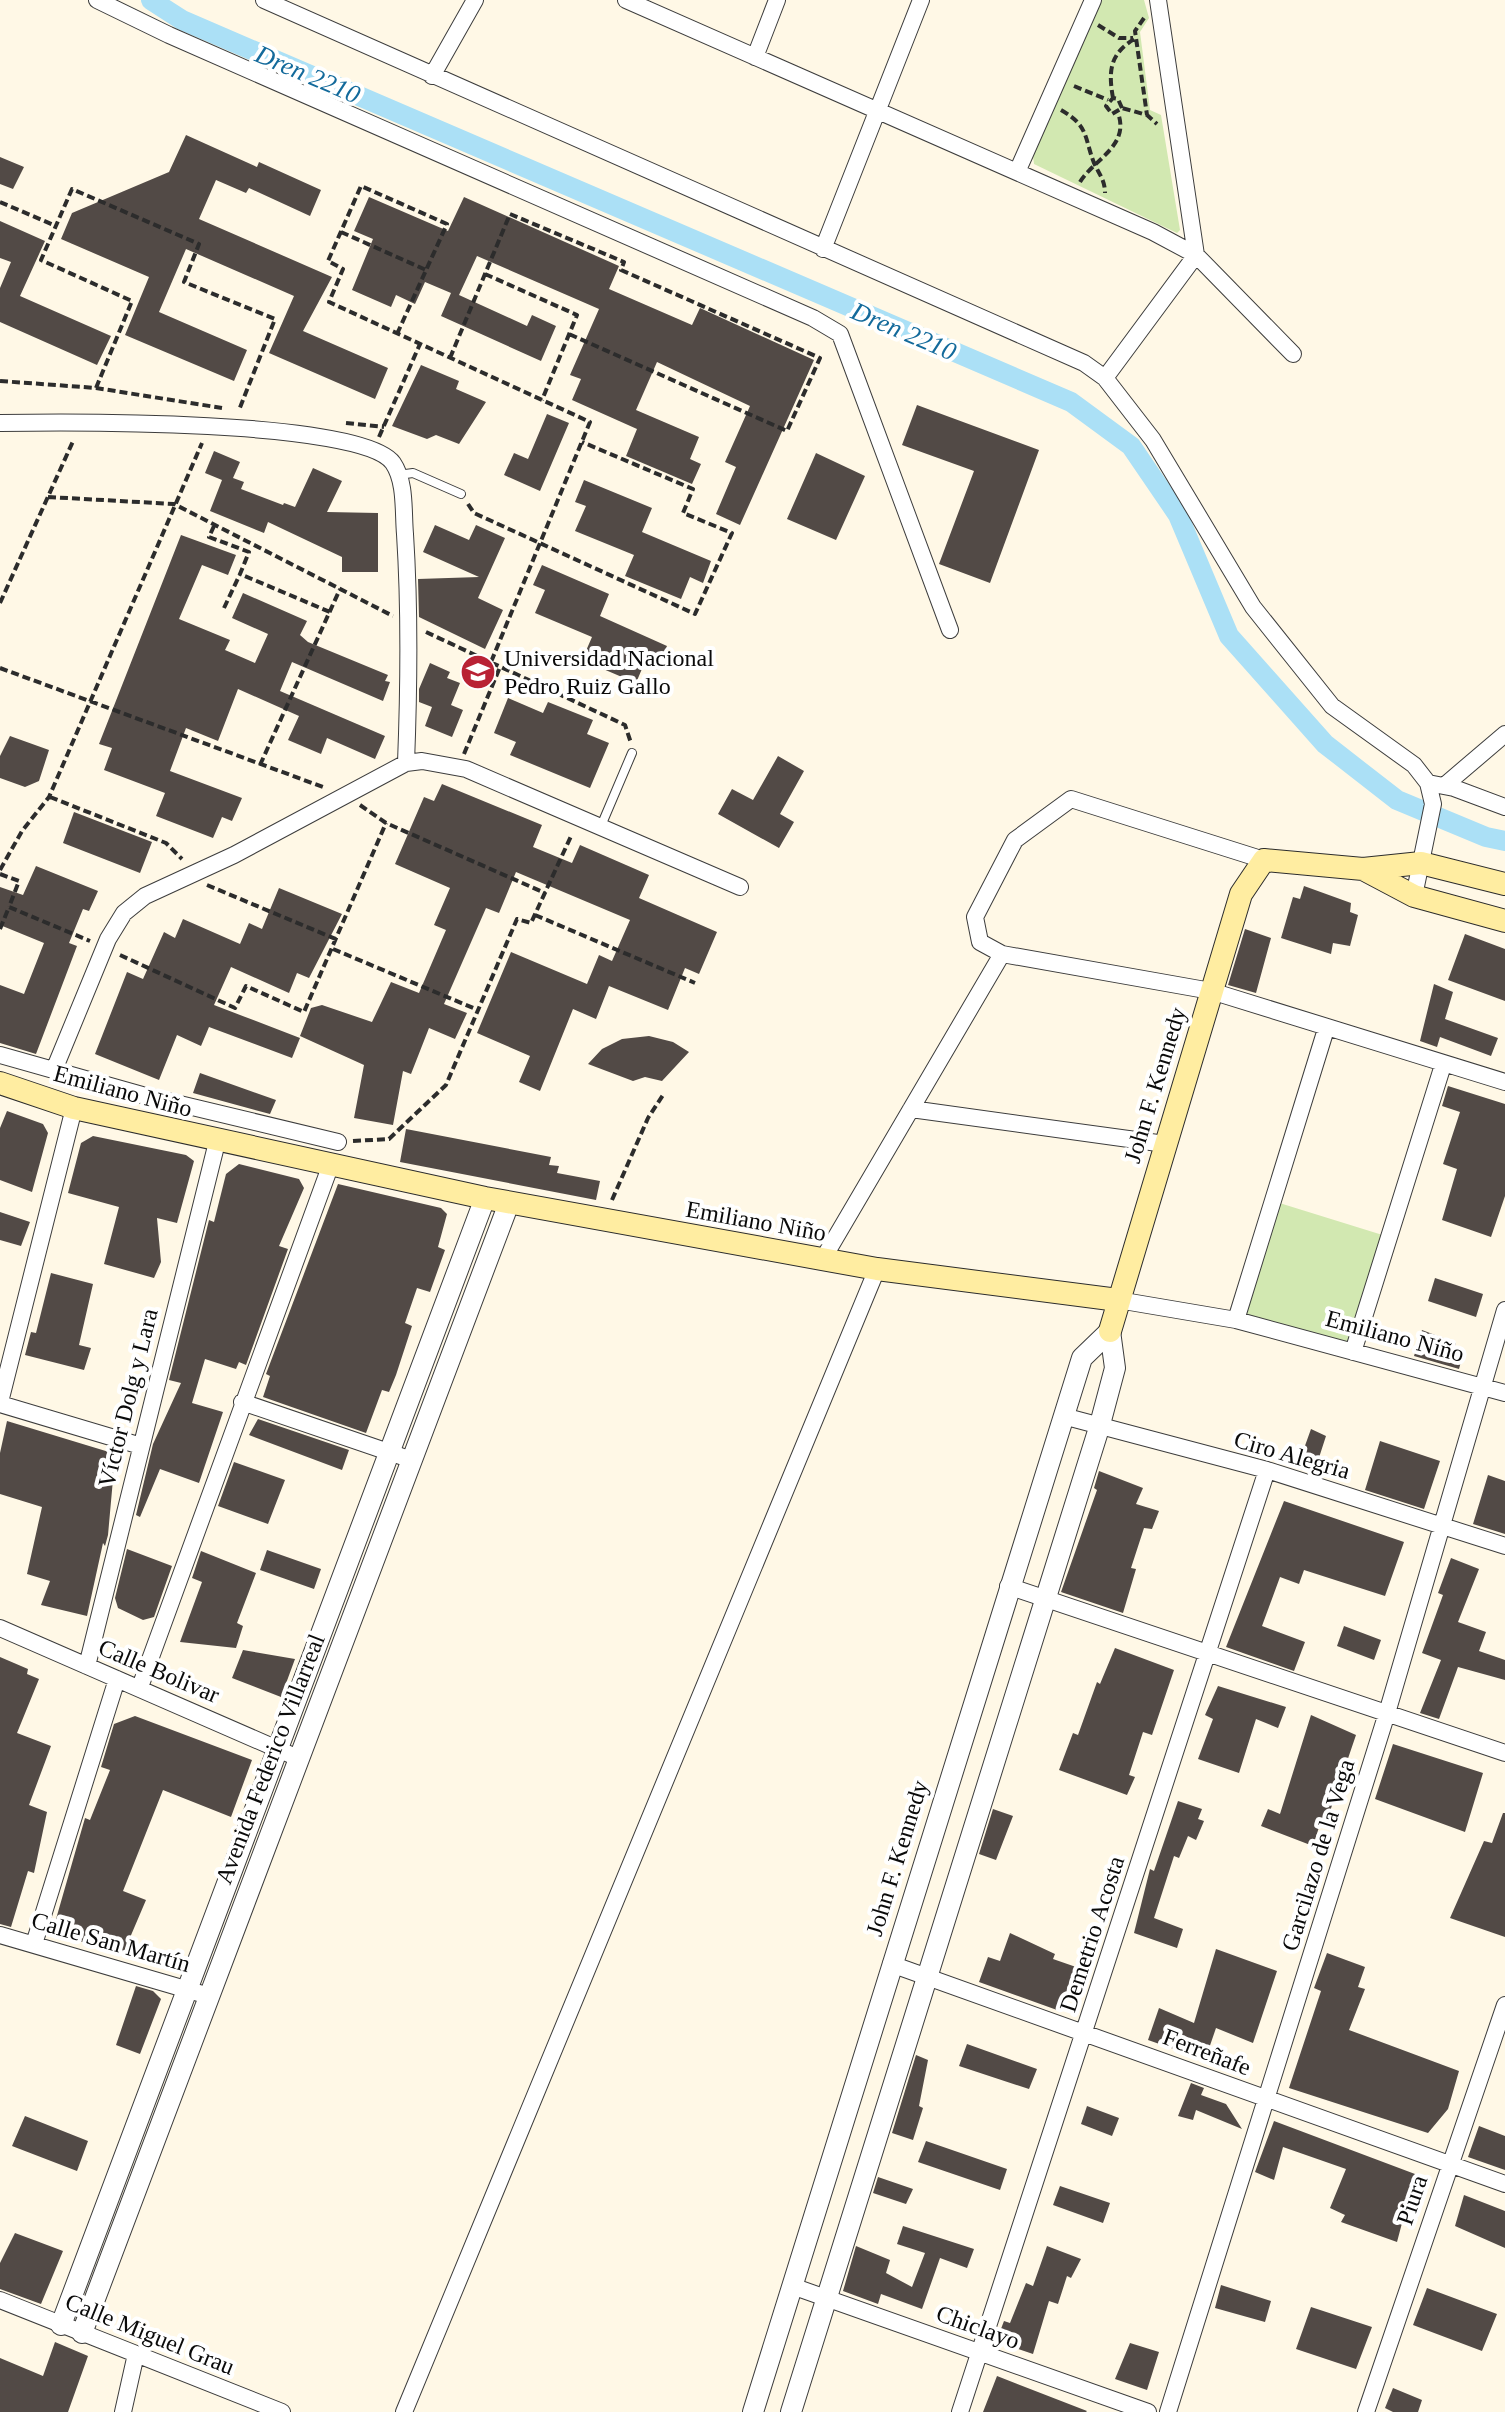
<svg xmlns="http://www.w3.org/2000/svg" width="1505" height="2412" viewBox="0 0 1505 2412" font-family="Georgia,serif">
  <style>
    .green { fill: #d2e8b1 }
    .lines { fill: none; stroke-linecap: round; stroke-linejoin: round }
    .canal { stroke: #abe0f6; stroke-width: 20 }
    .building { fill: #524a46 }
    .service-casing { stroke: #3d3d3d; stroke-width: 10 }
    .minor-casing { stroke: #3d3d3d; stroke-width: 18 }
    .tertiary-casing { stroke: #3d3d3d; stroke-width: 22 }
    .secondary-casing { stroke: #2c2c2c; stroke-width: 24 }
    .path { stroke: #2c2c2c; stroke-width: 4; stroke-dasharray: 8 4; stroke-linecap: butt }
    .service { stroke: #fff; stroke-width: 8 }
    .minor { stroke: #fff; stroke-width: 16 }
    .tertiary { stroke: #fff; stroke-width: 20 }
    .secondary { stroke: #ffeda1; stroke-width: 22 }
    .labels { text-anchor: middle; stroke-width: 8; stroke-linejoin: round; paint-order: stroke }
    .poi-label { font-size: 24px; fill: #0a0a0a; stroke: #fff; text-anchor: start }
    .street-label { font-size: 24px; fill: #0a0a0a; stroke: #fff }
    .water-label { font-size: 26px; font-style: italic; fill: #136a9b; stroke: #fff }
  </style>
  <rect width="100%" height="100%" fill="#fff8e6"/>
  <!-- green -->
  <path class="green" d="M1102,0H1144L1149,18L1140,32L1150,110L1161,115L1180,230L1177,233L1034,164L1033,156Z
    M1273,1201L1389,1237L1353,1352L1236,1320Z"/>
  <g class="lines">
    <!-- canal -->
    <path class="canal" d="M151,0L182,20L1071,402L1131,446L1178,515L1229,636L1325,744L1397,800L1486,837L1505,841"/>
  </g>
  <!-- building -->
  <path class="building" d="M186,135L257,167L259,162L321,190L310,216L249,188L246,193L216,180L199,219L332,277L303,331L388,368L375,399L269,353L294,296L186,249L159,312L247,350L234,381L125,335L149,277L61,239L72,213L169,172Z
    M0,157L24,167L13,189L0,184Z
    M369,197L448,231L464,197L619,266L609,289L692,325L700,308L814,360L740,525L716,514L736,467L725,462L750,406L657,362L636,410L699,437L690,459L701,464L692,484L626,456L637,429L572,400L581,379L570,375L599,309L477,256L459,295L527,326L532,315L556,326L541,361L441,316L451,293L425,282L415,304L396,295L391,307L352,290L373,239L354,231Z
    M0,221L45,241L20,296L111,336L97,365L0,322V288L11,262L0,258Z
    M421,365L459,381L456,389L486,402L459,444L436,435L427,439L392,426Z
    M917,405L1039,450L990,583L939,564L974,471L902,445Z
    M547,414L569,423L540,491L504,475L514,453L528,459Z
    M214,451L240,462L233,478L244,482L241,489L283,505L284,503L295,507L313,468L342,481L327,512L378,513V572H342V557L268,522L264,533L210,511L222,480L205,473Z
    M816,453L865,476L836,540L787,519Z
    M584,480L652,508L642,532L711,561L703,583L690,577L681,599L625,576L634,555L575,531L586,506L575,502Z
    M435,525L469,540L476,525L505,538L478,598L503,610L485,649L419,617L418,579L479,577L423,552Z
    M181,535L236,555L228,575L202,565L179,619L230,640L225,650L255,663L268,634L232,618L243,593L307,621L300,635L308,642L388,675L385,681L390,682L383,701L292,662L280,691L385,736L375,759L327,738L321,754L288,740L299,716L238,689L218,741L186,728L170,771L242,798L232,821L222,817L213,838L156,816L165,793L104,770L112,748L99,744Z
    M542,565L609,594L600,616L667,646L657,670L644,664L636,683L582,660L592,637L535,613L545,590L533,585Z
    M430,663L450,672L447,678L460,683L451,705L463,710L452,737L425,726L432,707L419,702V689Z
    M508,698L543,713L548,702L593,720L587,734L609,743L590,788L510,755L516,742L494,733Z
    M10,736L49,750L39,781L25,787L0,778V756Z
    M778,756L804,771L780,814L794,822L779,848L718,814L732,789L753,800Z
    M442,784L542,825L533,847L572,863L580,845L649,875L639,898L717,932L699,974L685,968L668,1010L609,986L596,1019L573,1009L540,1091L519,1082L530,1056L477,1033L511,952L587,984L599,955L612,961L630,920L516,872L499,913L486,908L444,1004L467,1013L455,1039L429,1028L411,1074L403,1071L393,1125L354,1118L364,1065L300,1036L311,1008L322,1005L372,1022L391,982L419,993L446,930L434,925L450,888L395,864L424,797L434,801Z
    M74,812L152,842L140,873L63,843Z
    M36,866L98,891L89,911L83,909L69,943L77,946L36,1054L0,1043V985L24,994L44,943L0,925V887L23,895Z
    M1304,886L1351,903L1350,912L1358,915L1350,946L1333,943L1331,954L1281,938L1293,897L1300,899Z
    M279,888L342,914L309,978L297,973L289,993L231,967L214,1005L300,1038L292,1058L209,1027L201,1046L177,1035L159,1080L95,1054L127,972L143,979L164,932L175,938L183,919L240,944L249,923L262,929Z
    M1245,929L1271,938L1256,993L1228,985Z
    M1465,934L1505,949V1001L1448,980Z
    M1434,984L1453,992L1445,1019L1498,1038L1491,1056L1440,1037L1437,1047L1420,1041Z
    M649,1036L673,1042L689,1052L662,1081L645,1077L633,1081L588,1064L602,1049L622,1039Z
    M200,1073L276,1100L270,1114L193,1093Z
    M1448,1086L1505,1104V1196L1491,1237L1442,1220L1457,1169L1443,1164L1460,1112L1442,1106Z
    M7,1111L43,1124L48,1133L32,1192L0,1180V1128Z
    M406,1129L551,1157L549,1165L559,1166L557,1173L600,1181L596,1200L400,1162Z
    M93,1136L186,1155L194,1161L177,1223L157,1218L161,1262L154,1278L104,1264L119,1207L68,1193L81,1143Z
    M239,1164L299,1179L304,1188L279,1246L288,1249L246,1365L239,1362L236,1369L205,1359L192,1403L223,1412L199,1483L160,1469L140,1517L136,1515L153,1444L181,1383L169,1380L209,1220L214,1222L226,1174Z
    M338,1184L441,1208L447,1214L438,1247L445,1250L430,1292L417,1288L405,1323L412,1326L396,1375L389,1392L382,1390L366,1433L263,1397L270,1376L266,1374Z
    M0,1212L30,1222L21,1246L0,1240Z
    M51,1273L93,1284L79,1345L91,1348L84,1370L25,1355L31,1332L36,1333Z
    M1435,1278L1483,1294L1476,1317L1428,1301Z
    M1422,1330L1456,1343L1452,1353L1462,1358L1459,1369L1414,1356Z
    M258,1419L349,1450L342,1470L249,1435Z
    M7,1421L109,1452L115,1457L108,1535L105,1546L103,1543L87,1616L41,1605L50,1581L27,1574L42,1507L0,1494V1453Z
    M1311,1429L1326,1436L1314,1473L1297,1468Z
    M1380,1441L1440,1461L1424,1509L1365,1490Z
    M234,1462L285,1480L268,1524L218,1506Z
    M1099,1471L1143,1488L1136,1504L1159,1511L1152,1529L1144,1528L1131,1568L1136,1569L1123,1613L1061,1592L1097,1490L1094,1488Z
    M1488,1475L1505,1481V1534L1473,1524Z
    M1284,1501L1404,1542L1385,1596L1304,1570L1299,1584L1280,1577L1262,1626L1305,1642L1294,1671L1226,1647Z
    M127,1549L172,1566L154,1617L143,1620L118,1608L115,1598Z
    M267,1550L321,1569L314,1589L260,1570Z
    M201,1551L256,1573L237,1623L243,1626L236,1648L180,1642L202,1582L192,1578Z
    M1451,1558L1479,1569L1458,1622L1486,1632L1479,1651L1505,1660V1680L1458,1667L1439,1719L1420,1713L1441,1660L1422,1653L1443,1595L1438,1593Z
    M1344,1626L1381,1640L1374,1660L1337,1646Z
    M1115,1648L1174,1670L1152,1735L1143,1732L1129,1775L1135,1777L1127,1795L1059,1770L1073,1733L1078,1735L1097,1682L1100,1684Z
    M243,1650L295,1659L281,1697L232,1678Z
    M0,1657L28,1669L27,1674L39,1679L17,1733L51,1746L29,1805L47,1812L34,1873L28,1871L11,1927L0,1924Z
    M1218,1686L1286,1707L1278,1728L1256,1719L1239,1773L1198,1759L1213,1719L1205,1715Z
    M1311,1715L1356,1735L1326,1823L1321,1821L1313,1846L1261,1826L1268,1809L1280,1814Z
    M135,1716L252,1760L231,1817L163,1790L123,1891L146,1900L123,1954L52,1933L85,1818L90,1820L110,1770L101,1767L114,1724Z
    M1393,1744L1483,1773L1465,1832L1375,1799Z
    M1178,1801L1202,1809L1198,1819L1204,1821L1196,1840L1188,1836L1179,1858L1174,1856L1154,1918L1183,1929L1177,1948L1134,1933L1150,1869L1154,1871Z
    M993,1809L1013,1816L996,1860L979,1854Z
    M1503,1813H1505V1937L1450,1918L1484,1841L1492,1843Z
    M1010,1933L1055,1954L1053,1959L1076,1967L1064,2004L1057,2010L979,1982L988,1957L1000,1961Z
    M1216,1949L1277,1971L1253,2043L1216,2028L1205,2060L1148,2040L1159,2008L1194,2023Z
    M1327,1953L1365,1967L1358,1987L1365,1989L1349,2030L1459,2071L1448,2109L1428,2133L1289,2088L1321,1991L1314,1988Z
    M136,1986L153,1991L161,1999L140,2054L116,2045Z
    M967,2044L1037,2069L1029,2089L959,2066Z
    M916,2055L928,2060L919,2106L923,2108L913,2140L892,2133Z
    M1191,2083L1204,2088L1201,2095L1226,2104L1242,2129L1196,2110L1193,2120L1178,2116Z
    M1087,2106L1119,2118L1112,2136L1081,2124Z
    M25,2116L88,2141L77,2171L12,2146Z
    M1274,2121L1415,2174L1397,2242L1341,2222L1345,2215L1330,2208L1346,2169L1283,2147L1274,2180L1255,2172Z
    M1479,2126L1505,2136V2170L1468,2157Z
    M926,2141L1007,2169L1000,2190L918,2162Z
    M878,2177L913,2189L906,2204L873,2193Z
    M1060,2186L1110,2203L1103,2223L1053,2205Z
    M1464,2195L1505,2211V2248L1455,2226Z
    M903,2226L974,2249L967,2268L940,2258L922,2309L881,2294L878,2304L843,2291L856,2246L890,2260L886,2273L912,2287L925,2253L897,2244Z
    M15,2233L63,2251L41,2304L0,2289V2263Z
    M1047,2246L1081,2259L1071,2278L1067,2276L1058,2304L1049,2301L1033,2354L1004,2344L999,2334L1004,2321L1010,2323L1026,2283L1033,2286Z
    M1221,2285L1271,2301L1265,2322L1215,2308Z
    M1427,2288L1497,2314L1482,2351L1413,2325Z
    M1311,2307L1372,2327L1356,2369L1296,2349Z
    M55,2342L88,2356L68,2412H0V2358L43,2376Z
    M1130,2343L1159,2352L1147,2390L1115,2379Z
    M997,2376L1087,2411L1086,2412H983Z
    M1393,2388L1422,2400L1418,2412H1393L1385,2408Z"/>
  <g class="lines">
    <defs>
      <path id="service" d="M398,475L413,473L461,494
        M601,826L632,753"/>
      <path id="minor" d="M97,0L169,35L813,318L840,334L950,630
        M264,0L1084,363L1105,378L1153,440L1253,607L1332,706L1414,765L1428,783L1433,804L1414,896
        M626,0L1153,232L1196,255L1293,354
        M755,57L777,0
        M432,76L475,0
        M1017,172L1093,0
        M823,249L921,0
        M1105,378L1196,255L1158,0
        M0,423C61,422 363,419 393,463C406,482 403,512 405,534C410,611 409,686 406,763L234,855L145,896L124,913L108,939L54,1070
        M406,763L422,761L466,769L740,887
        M1428,783L1454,788L1505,807
        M1444,786L1505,734
        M1002,954L980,942L975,917L1015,840L1071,799L1264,860
        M0,1055L142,1095L338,1142
        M911,1109L1165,1144
        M823,1259L1002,954L1211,991L1505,1082
        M1118,1300L1236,1320L1505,1393
        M1236,1320L1326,1029
        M1353,1352L1443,1065
        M0,1402L74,1108
        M242,1402L412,1460
        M0,1404L141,1446
        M1063,1416L1267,1470L1505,1546
        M1008,1586L1505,1753
        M0,1628L298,1758
        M87,1666L217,1142
        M140,1687L331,1164
        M0,1935L209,1996
        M34,1944L117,1679
        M891,1964L1505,2184
        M792,2286L1148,2412
        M0,2300L282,2412
        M123,2412L136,2354
        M404,2412L877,1269
        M960,2412L1267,1470
        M1168,2412L1387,1713L1505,1310
        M1366,2412L1505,2005"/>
      <path id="tertiary" d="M61,2325L485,1198
        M82,2333L509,1203
        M753,2412L1082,1358L1110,1331
        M791,2412L1099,1428L1115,1368L1110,1331"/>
      <path id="secondary" d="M1363,869L1414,896L1505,921
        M0,1083L74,1108L485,1198L877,1269L1118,1300
        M1110,1331L1241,894L1264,860L1363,869L1421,863L1505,884"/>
    </defs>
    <!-- service casing -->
    <use href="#service" class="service-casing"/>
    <!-- minor casing -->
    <use href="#minor" class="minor-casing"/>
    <!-- tertiary casing -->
    <use href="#tertiary" class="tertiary-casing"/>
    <!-- secondary casing -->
    <use href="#secondary" class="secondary-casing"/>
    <!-- path -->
    <path class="path" d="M1144,18L1135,31L1147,115
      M1098,25L1119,38H1133
      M1074,86L1108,100
      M1113,98C1108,70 1110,53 1136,38
      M1122,108L1118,99L1113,98L1106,106L1112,114L1122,108L1147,115L1157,124
      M1061,110C1089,126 1084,137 1094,163C1099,174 1105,180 1105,193
      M1080,182C1094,159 1130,146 1118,113
      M0,202L56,226
      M341,232L426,270
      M485,274L577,315L542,400
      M397,334L447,224L361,186L328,261L343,269L329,302L590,422L491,662
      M450,358L510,214L624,262L621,270L820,358L787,431L569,334
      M0,381L96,388L222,408
      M96,388L132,301L41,260L72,189L199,244L184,282L275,319L239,410
      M346,423L384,427
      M379,437L420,344
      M48,497L174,504L393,616
      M468,504L474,513L695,614L732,533L683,513L693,489L582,442
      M214,526L209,537L249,552L240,574L330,612
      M0,603L74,439
      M224,608L240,574
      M426,632L625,725L631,743
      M0,668L323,787
      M464,754L500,667
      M260,765L340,589
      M50,797L166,843L182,859
      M360,805L386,823L545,893
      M0,870L22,831L49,797L202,443
      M0,874L19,881L9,907
      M207,885L338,940
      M535,915L695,983
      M0,929L9,907L90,941
      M333,949L478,1010
      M120,955L235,1008L246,986L304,1012L386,823
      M353,1141L389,1139L446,1085L517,919L531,923L572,834
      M612,1200L648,1118L663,1095"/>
    <!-- service -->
    <use href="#service" class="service"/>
    <!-- minor -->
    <use href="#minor" class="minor"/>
    <!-- tertiary -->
    <use href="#tertiary" class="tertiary"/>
    <!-- secondary -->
    <use href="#secondary" class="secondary"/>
  </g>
  <!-- icons -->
  <defs>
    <symbol id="university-disc" viewBox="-11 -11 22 22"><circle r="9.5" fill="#b92235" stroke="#fff"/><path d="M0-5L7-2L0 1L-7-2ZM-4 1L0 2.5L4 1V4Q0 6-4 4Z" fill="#fff"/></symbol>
  </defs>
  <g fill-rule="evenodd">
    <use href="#university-disc" x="458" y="652" width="40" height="40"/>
  </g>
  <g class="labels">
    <!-- poi labels -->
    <g class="poi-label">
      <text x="504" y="666">Universidad Nacional<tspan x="504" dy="28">Pedro Ruiz Gallo</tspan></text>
    </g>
    <!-- street labels -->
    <g class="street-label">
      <text transform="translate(1155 1085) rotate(-73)" y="8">John F. Kennedy</text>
      <text transform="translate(123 1091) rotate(15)" y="8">Emiliano Niño</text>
      <text transform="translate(756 1221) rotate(10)" y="8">Emiliano Niño</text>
      <text transform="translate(1395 1336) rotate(15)" y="8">Emiliano Niño</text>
      <text transform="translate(128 1398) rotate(-76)" y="8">Víctor Dolg y Lara</text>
      <text transform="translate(1292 1455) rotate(16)" y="8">Ciro Alegria</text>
      <text transform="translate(159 1671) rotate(23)" y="8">Calle Bolivar</text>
      <text transform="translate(270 1759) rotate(-69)" y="8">Avenida Federico Villarreal</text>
      <text transform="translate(1318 1855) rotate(-73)" y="8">Garcilazo de la Vega</text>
      <text transform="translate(897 1858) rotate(-73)" y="8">John F. Kennedy</text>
      <text transform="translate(1092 1934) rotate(-72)" y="8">Demetrio Acosta</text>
      <text transform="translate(111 1942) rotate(16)" y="8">Calle San Martín</text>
      <text transform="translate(1207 2052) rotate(21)" y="8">Ferreñafe</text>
      <text transform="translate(1412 2200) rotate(-71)" y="8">Piura</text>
      <text transform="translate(978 2327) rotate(20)" y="8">Chiclayo</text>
      <text transform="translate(150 2334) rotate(22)" y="8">Calle Miguel Grau</text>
    </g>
    <!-- water labels -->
    <g class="water-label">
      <text transform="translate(308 74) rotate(23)" y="9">Dren 2210</text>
      <text transform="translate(904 331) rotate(23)" y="9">Dren 2210</text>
    </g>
  </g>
</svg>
